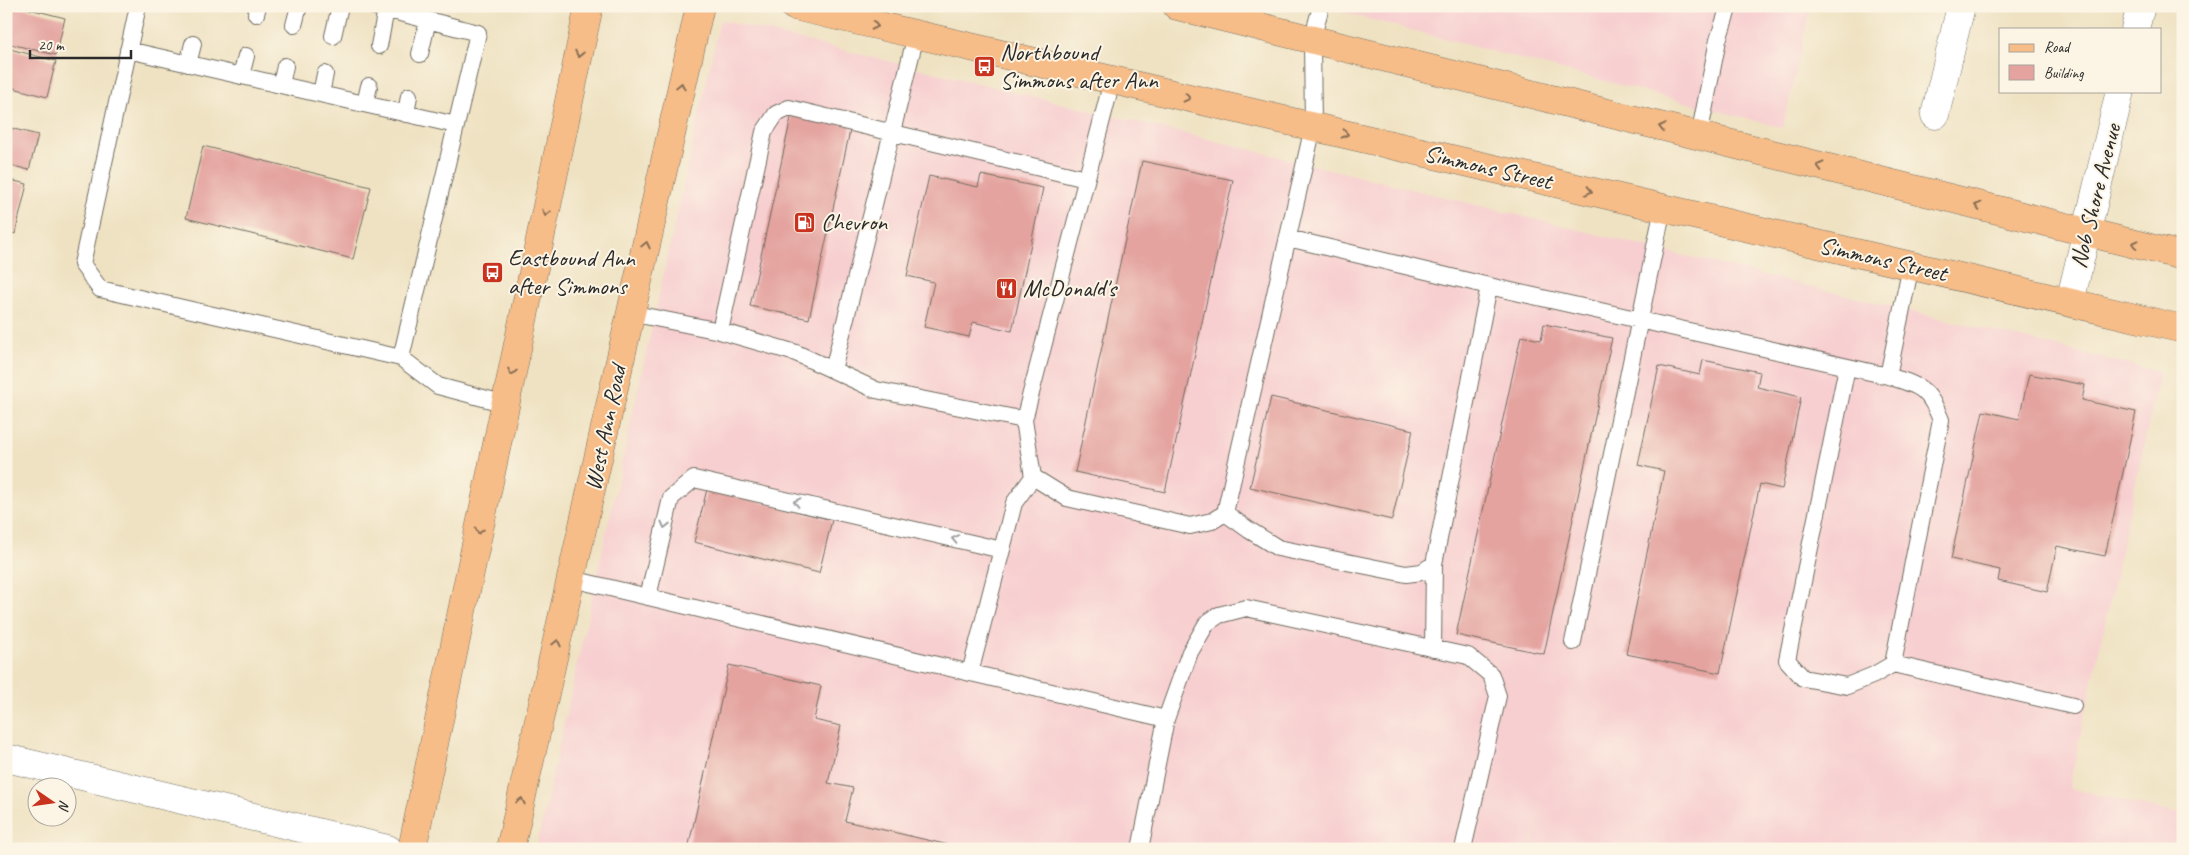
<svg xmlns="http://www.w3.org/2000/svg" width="2189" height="855" viewBox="0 0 2189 855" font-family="Caveat,sans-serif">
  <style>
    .built { fill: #f7cfd0 }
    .building { fill: #e4a39f }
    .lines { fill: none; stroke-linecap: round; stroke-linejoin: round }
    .lane-casing { stroke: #706b60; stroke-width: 18 }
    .street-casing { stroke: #706b60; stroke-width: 29 }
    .primary-casing { stroke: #706b60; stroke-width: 29 }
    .lane { stroke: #fff; stroke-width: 16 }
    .street { stroke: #fff; stroke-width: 28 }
    .primary { stroke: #f7bd88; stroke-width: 28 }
    .oneway { stroke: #876d55 }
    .oneway2 { stroke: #a0a0a0 }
    .labels { text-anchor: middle; stroke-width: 4; stroke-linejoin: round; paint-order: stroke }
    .poi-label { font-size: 24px; fill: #2b2b2b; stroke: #fcf5e5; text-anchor: start }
    .street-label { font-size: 24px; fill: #2b2b2b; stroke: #fcf5e5 }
  </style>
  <rect width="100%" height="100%" fill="#fcf5e5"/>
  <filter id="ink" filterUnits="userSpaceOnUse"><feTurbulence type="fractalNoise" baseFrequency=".02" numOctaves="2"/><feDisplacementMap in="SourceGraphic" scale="10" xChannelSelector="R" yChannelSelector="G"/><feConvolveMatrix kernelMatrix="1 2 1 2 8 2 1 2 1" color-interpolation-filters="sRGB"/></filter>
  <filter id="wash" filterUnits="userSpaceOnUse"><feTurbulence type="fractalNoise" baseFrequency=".0096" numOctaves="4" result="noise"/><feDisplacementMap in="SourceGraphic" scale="20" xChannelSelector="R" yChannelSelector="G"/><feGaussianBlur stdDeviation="1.12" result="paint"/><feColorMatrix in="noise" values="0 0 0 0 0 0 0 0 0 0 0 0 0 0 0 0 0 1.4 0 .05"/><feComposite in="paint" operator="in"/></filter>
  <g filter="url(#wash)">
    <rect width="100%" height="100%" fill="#efe2c2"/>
    <!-- built -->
    <path class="built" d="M1319,6H1811L1783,128Z
      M720,20L2160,372L2069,788L2183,815V849H1532L1542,799L1531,849H536Z"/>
    <g id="blocks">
      <!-- building -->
      <path class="building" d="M6,6H18L65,18L56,55L6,43Z
        M6,48L56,61L47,97L6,86Z
        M792,113L851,126L809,319L750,306Z
        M6,127L38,135L29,170L6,164Z
        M203,146L371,187L353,259L186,218Z
        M1142,161L1233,180L1165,492L1075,472Z
        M981,175L1043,188L1012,331L973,322L969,337L924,327L934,282L907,276L929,176L978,187Z
        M6,179L27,184L15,234L6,231Z
        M6,245L12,246L7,270H6Z
        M1544,324L1612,338L1544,654L1456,635L1521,336L1541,340Z
        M1703,360L1760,372L1757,387L1801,397L1782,489L1760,484L1720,673L1626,654L1664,471L1638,465L1659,366L1700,375Z
        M2029,374L2085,385L2082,400L2136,412L2105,556L2057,546L2047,592L1998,581L2000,570L1951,559L1983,411L2019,419Z
        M1271,397L1413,430L1392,520L1250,487Z
        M707,489L832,520L819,573L694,542Z
        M729,665L821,686L814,720L841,726L828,783L853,788L845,821L966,849H688Z
        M6,845L21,848L20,849H6Z"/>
    </g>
  </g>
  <g filter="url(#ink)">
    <use href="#blocks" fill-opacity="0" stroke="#706b60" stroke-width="1"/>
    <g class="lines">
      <defs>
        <path id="lane" d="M138,6L82,264L100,289L401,358L438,386L506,404
          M373,6L478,33L401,358
          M256,14L258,6
          M294,25L299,6
          M333,36L340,6
          M379,46L386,9
          M128,50L456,125
          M420,54L428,20
          M188,64L193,44
          M241,76L246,56
          M281,85L285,66
          M321,94L325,74
          M365,104L369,86
          M406,114L409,96
          M1699,136L1718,40L1729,6
          M1288,238L1489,286L1888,376L1911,265
          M630,313L720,331L796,353L876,390L1024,420
          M720,331L764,132L776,114L789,108L1086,179
          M1847,367L1787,660L1803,678L1847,686L1874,675L1893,664L1941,420C1928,387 1920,386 1888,376
          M833,370L916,35
          M1033,477L1024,420L1112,81
          M1225,513L1249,530L1278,548L1406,574L1422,572L1434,564L1489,286
          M572,579L1166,719
          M648,597L671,498L694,479L1002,550
          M1573,642L1663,208
          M1433,649L1434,564
          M1893,664L2073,706
          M970,673L1014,503L1033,477L1067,498L1190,526L1212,521L1225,513L1313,127L1312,40L1321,6
          M1140,849L1166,719L1190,652L1207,623L1219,615L1246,608L1468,656L1491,675L1498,696L1463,849"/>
        <path id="street" d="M2135,29L2141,6
          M1935,115L1961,6
          M2070,302L2120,91
          M6,758L388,849"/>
        <path id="primary" d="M794,6L2183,329
          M1177,6L2183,256
          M412,849L589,6
          M510,849L700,6"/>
      </defs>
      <!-- lane casing -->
      <use href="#lane" class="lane-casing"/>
      <!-- street casing -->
      <use href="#street" class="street-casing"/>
      <!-- primary casing -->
      <use href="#primary" class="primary-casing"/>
      <!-- lane -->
      <use href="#lane" class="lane"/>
      <!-- street -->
      <use href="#street" class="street"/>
      <!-- primary -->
      <use href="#primary" class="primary"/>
    </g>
    <!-- one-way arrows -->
    <defs><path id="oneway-chevron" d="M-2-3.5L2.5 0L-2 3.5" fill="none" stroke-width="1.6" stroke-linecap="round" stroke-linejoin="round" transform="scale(1.25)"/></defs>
    <g class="oneway">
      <use href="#oneway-chevron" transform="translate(875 26) rotate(13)"/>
      <use href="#oneway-chevron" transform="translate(579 54) rotate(102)"/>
      <use href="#oneway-chevron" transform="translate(681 86) rotate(-77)"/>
      <use href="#oneway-chevron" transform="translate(1187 98) rotate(13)"/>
      <use href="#oneway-chevron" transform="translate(1662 127) rotate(-166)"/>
      <use href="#oneway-chevron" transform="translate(1345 134) rotate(13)"/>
      <use href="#oneway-chevron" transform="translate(1820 166) rotate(-166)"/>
      <use href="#oneway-chevron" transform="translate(1589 191) rotate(13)"/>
      <use href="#oneway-chevron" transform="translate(1978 206) rotate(-166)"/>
      <use href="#oneway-chevron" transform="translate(546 213) rotate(102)"/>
      <use href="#oneway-chevron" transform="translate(2135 244) rotate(-166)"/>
      <use href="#oneway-chevron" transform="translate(646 245) rotate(-77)"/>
      <use href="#oneway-chevron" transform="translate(512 372) rotate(102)"/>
      <use href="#oneway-chevron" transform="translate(479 531) rotate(102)"/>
      <use href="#oneway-chevron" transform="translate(557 643) rotate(-77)"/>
      <use href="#oneway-chevron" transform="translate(521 801) rotate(-77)"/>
    </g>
    <g class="oneway2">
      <use href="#oneway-chevron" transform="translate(797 502) rotate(-167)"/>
      <use href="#oneway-chevron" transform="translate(665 525) rotate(104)"/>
      <use href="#oneway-chevron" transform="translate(955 539) rotate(-167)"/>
    </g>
  </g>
  <!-- icons -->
  <defs>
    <symbol id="bus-square" viewBox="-11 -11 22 22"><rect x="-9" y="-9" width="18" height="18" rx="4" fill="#c8321e" stroke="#fcf5e5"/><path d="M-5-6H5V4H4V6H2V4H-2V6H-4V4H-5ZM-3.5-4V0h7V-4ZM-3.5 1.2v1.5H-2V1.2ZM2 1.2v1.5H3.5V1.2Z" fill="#fff"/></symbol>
    <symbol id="fuel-square" viewBox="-11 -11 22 22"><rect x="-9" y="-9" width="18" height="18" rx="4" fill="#c8321e" stroke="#fcf5e5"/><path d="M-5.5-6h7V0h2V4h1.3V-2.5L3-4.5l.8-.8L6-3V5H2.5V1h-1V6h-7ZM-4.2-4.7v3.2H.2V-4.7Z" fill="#fff"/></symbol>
    <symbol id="restaurant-square" viewBox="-11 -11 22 22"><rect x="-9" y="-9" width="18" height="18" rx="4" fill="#c8321e" stroke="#fcf5e5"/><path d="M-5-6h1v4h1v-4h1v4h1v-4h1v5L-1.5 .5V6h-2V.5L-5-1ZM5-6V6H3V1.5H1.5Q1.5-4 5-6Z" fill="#fff"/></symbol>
  </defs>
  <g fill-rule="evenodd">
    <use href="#bus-square" x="972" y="54" width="25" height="25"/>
    <use href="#fuel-square" x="792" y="210" width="25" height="25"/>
    <use href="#bus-square" x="480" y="260" width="25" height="25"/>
    <use href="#restaurant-square" x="994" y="276" width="25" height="25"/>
  </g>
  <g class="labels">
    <!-- poi labels -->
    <g class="poi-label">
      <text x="1000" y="60">Northbound<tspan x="1000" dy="28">Simmons after Ann</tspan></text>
      <text x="821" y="230">Chevron</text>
      <text x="508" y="266">Eastbound Ann<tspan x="508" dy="28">after Simmons</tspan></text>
      <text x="1023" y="296">McDonald's</text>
    </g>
    <!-- street labels -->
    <g class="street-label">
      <text transform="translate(1488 167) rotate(13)" y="8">Simmons Street</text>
      <text transform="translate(2095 196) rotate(-76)" y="8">Nob Shore Avenue</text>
      <text transform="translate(1883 259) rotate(13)" y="8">Simmons Street</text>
      <text transform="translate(605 428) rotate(-78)" y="8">West Ann Road</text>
    </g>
  </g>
  <!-- margin -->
  <rect width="2189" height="855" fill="none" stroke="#fcf5e5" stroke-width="25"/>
  <!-- legend -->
  <rect x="1999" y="28" width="162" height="65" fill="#fcf5e5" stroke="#a8a49b"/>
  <rect x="2009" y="44" width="25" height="8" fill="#f7bd88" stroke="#a8a49b"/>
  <text x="2044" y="52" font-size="15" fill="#2b2b2b">Road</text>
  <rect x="2009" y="65" width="25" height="15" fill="#e4a39f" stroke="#a8a49b"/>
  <text x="2044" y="78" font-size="15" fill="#2b2b2b">Building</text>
  <!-- north arrow -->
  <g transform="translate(52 802) rotate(103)"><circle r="24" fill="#fcf5e5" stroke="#a8a49b"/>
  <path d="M0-4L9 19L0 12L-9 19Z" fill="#c8321e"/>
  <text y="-8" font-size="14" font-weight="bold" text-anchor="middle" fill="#2b2b2b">N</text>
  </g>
  <!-- scale -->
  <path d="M30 50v8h101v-8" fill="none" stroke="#2b2b2b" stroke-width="2.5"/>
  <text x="38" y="50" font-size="15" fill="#2b2b2b" stroke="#fcf5e5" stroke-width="4" paint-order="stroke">20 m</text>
</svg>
